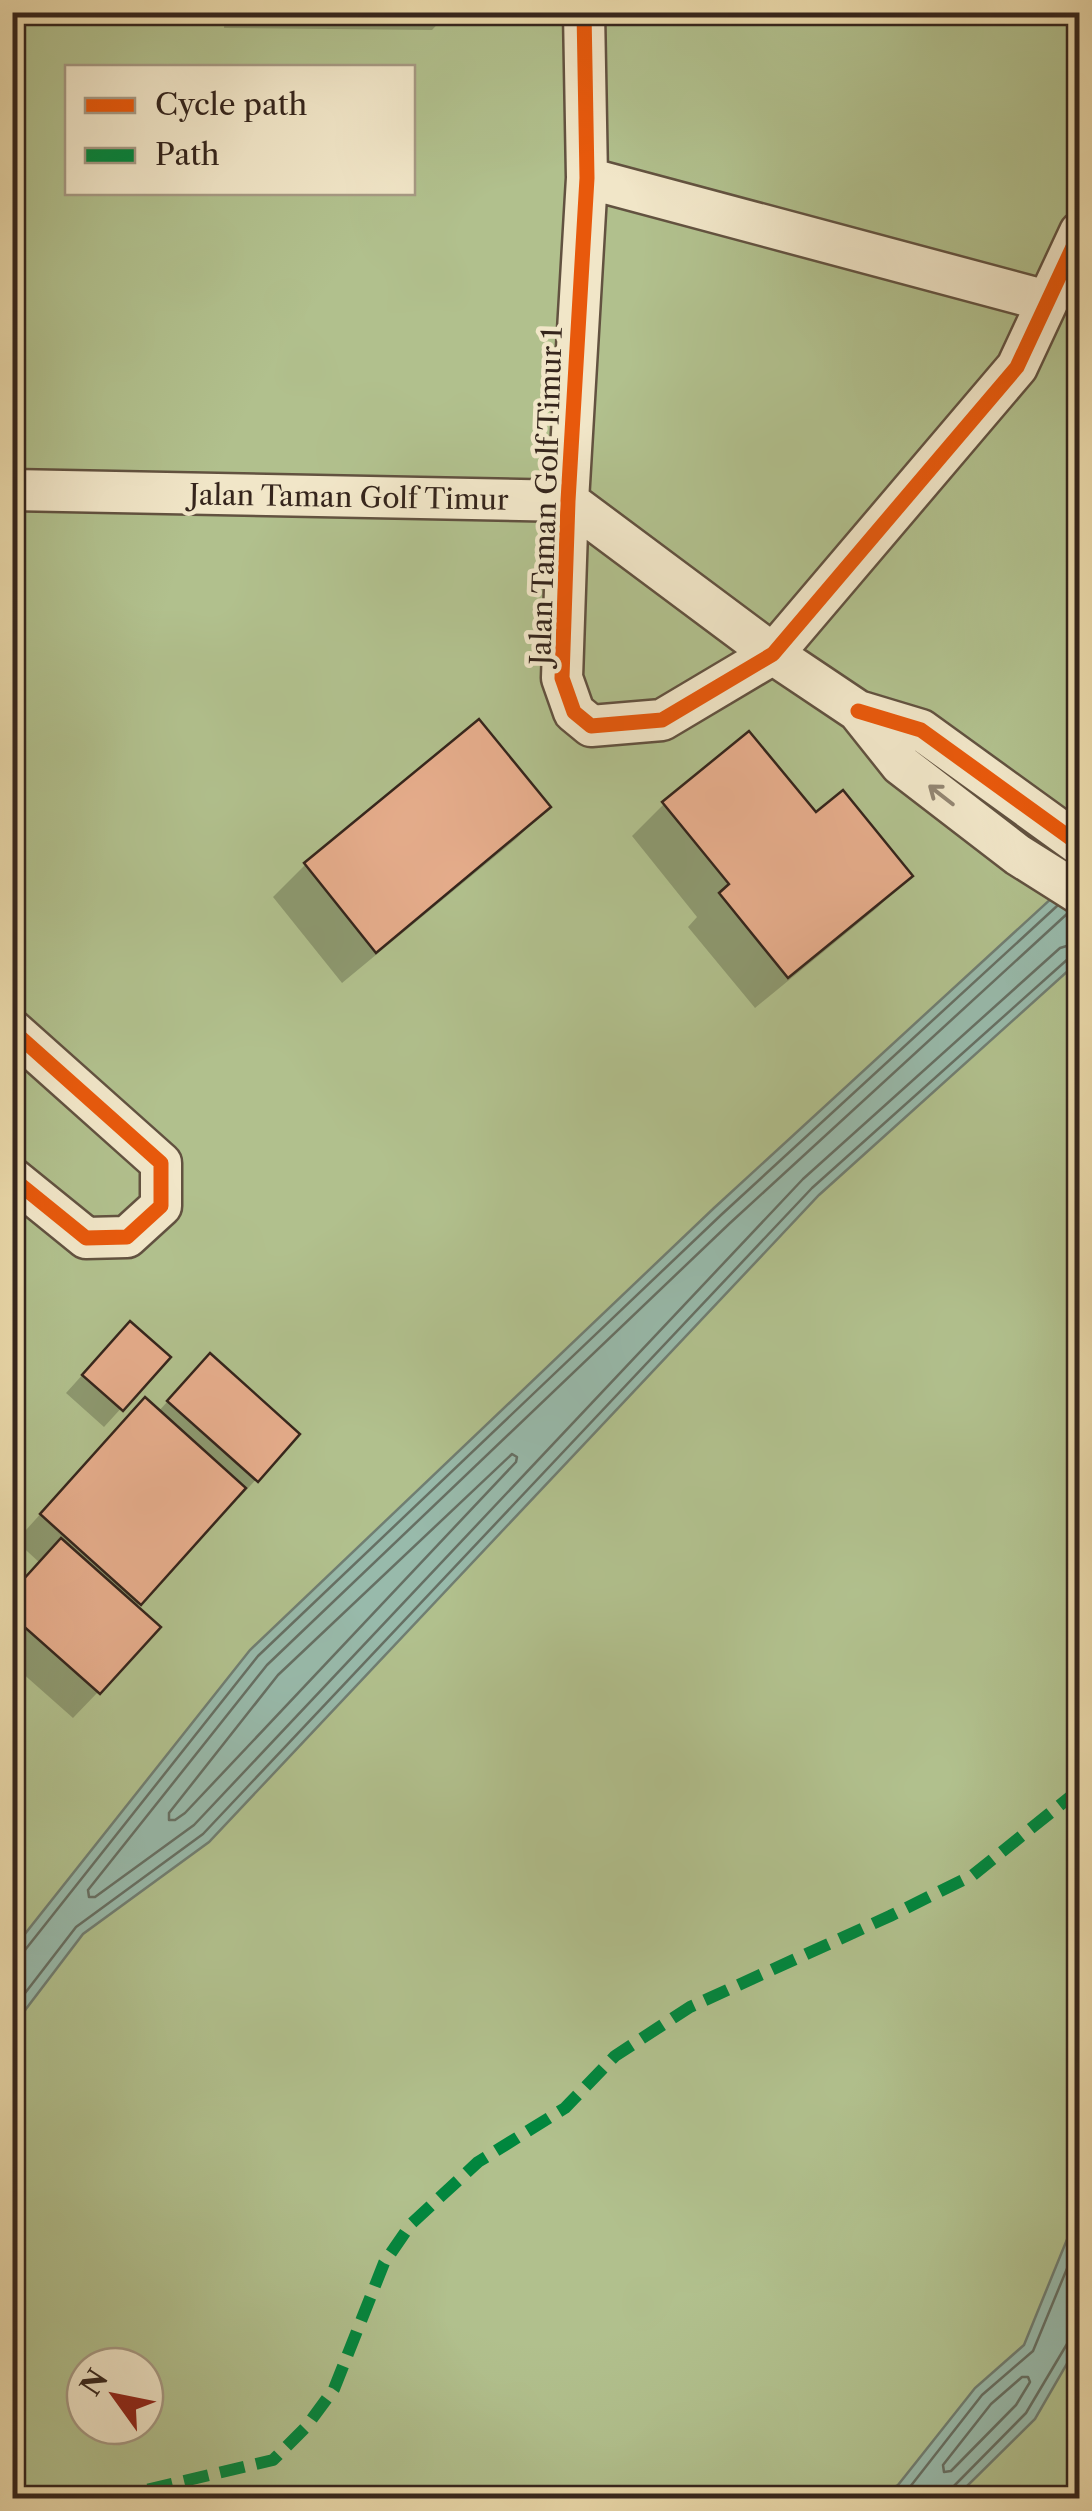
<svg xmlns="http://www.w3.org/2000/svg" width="1092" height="2511" viewBox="0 0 1092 2511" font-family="'Libre Caslon Text',serif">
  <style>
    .green { fill: #b1c08d; stroke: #737254; stroke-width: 2.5; fill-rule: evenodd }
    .water { fill: #98baab; stroke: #707e72; stroke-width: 2.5 }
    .shadow { fill: #0003 }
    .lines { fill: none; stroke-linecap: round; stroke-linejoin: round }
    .shore { stroke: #667064; stroke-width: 2.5 }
    .building { fill: #e6ad8c; stroke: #35251c; stroke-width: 2.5 }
    .minor-casing { stroke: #625240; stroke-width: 45 }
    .minor { stroke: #f1e6c8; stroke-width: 40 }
    .quiet { stroke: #00873e; stroke-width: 12; stroke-dasharray: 25 12; stroke-linecap: butt }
    .cycleway-casing { stroke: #f1e6c8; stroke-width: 21 }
    .cycleway { stroke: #e8590c; stroke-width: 15 }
    .oneway { stroke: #938672 }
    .labels { text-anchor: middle; stroke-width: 9; stroke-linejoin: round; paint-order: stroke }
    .street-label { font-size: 28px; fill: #35251c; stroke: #f1e6c8 }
  </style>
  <rect width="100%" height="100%" fill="#ead9aa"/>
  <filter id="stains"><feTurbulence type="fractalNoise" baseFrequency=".002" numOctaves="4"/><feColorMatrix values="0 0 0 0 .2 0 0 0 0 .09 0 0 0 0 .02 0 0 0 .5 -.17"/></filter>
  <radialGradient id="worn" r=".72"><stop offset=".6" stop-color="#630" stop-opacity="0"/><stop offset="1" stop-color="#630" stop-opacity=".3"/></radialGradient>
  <!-- green -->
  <path class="green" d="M13,13H1079V2498H13ZM68,68H412V192H68ZM85,2366H145V2426H85Z"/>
  <!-- water -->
  <path class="water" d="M1079,873V961L819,1195L209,1842L83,1934L13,2026V1949L250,1650L714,1208Z
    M1079,2210V2343L1035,2419L955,2498H872L898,2485L975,2388L1024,2345Z"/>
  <!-- shadow -->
  <path class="shadow" d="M225,12H449L432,30L224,28Z
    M479,723L548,807L516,839L342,983L273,897L305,865Z
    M664,804L816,816L909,876L877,908L755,1008L688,927L697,917L632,836Z
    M113,1341L168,1357L104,1427L66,1393Z
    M192,1374L297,1435L239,1498L236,1495L135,1608L98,1692L73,1718L12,1664V1593L40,1563L16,1541L120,1426L158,1412Z"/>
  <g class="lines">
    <!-- shore -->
    <path class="shore" d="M1068,913L729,1224L267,1665L88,1890L89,1897H95L194,1825L803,1179L1060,948L1080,942
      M512,1454L517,1457L516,1462L185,1813L175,1820H169V1813L278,1675Z
      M12,1954L25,1950L258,1656L721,1215L1057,906
      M12,2010L76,1927L203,1834L812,1188L1069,958L1080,955
      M1022,2377H1028L1030,2382L1016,2405L951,2471L944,2472L943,2465L991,2404Z
      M895,2498L906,2492L982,2395L1033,2351L1080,2237
      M949,2498L952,2488L1026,2413L1067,2344L1080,2339"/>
  </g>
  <!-- building -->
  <path class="building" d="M479,719L551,807L376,953L304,863Z
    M749,731L816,812L843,790L913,876L788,978L719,893L729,884L662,802Z
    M130,1321L171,1357L123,1411L82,1375Z
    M210,1353L300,1434L258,1482L167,1401Z
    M145,1397L246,1488L141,1605L40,1514Z
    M61,1538L161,1627L100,1694L12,1616V1592Z"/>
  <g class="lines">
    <defs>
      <path id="minor" d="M584,12L587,178L568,501L562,678L574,712L591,726L662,720L773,654L1017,367L1080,232
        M587,178L1047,301
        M12,490L568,501L773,654L858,711L901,765L1018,855L1080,894
        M858,711L921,730L1080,845
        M12,1030L161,1163V1206L127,1237L86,1238L12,1178"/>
    </defs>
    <!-- minor casing -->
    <use href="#minor" class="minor-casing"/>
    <!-- minor -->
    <use href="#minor" class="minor"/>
    <!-- quiet -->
    <path class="quiet" d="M112,2498L273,2460L306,2427L334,2389L384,2263L411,2224L478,2162L565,2108L615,2056L690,2007L890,1916L973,1875L1080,1789"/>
    <defs>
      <path id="cycleway" d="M584,12L587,178L568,501L562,678L574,712L591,726L662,720L773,654L1017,367L1080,232
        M858,711L921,730L1080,845
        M12,1030L161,1163V1206L127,1237L86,1238L12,1178"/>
    </defs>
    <!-- cycleway casing -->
    <use href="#cycleway" class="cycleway-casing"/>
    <!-- cycleway -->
    <use href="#cycleway" class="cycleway"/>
  </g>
  <!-- one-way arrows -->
  <defs><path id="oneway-shaft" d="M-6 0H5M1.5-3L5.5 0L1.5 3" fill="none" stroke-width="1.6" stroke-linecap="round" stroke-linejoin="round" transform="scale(2.5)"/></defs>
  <use class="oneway" href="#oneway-shaft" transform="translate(941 795) rotate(-142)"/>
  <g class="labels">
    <!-- street labels -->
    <g class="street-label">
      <text transform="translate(546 496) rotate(-88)" y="10">Jalan Taman Golf Timur 1</text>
      <text transform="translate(349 497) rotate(1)" y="10">Jalan Taman Golf Timur</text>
    </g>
  </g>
  <!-- margin -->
  <rect width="1092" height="2511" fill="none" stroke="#ead9aa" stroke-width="50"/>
  <rect x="15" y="15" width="1062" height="2481" fill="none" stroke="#35251c" stroke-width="5"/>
  <rect x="25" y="25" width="1042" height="2461" fill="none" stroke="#35251c" stroke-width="2.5"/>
  <!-- legend -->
  <rect x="65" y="65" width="350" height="130" fill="#f1e6c8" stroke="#a69983" stroke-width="2.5"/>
  <rect x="85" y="98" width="50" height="15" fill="#e8590c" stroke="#a69983" stroke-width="2.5"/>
  <text x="155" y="115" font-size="30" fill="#35251c">Cycle path</text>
  <rect x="85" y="148" width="50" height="15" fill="#00873e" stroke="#a69983" stroke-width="2.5"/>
  <text x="155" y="165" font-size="30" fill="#35251c">Path</text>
  <!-- north arrow -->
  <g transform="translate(115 2396) rotate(303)"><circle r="48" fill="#f1e6c8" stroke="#a69983" stroke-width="2.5"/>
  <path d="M0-8L18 38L0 25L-18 38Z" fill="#8f2418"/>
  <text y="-15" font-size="28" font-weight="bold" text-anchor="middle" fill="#35251c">N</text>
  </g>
  <rect width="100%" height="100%" filter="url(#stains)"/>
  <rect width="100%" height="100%" fill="url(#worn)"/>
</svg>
